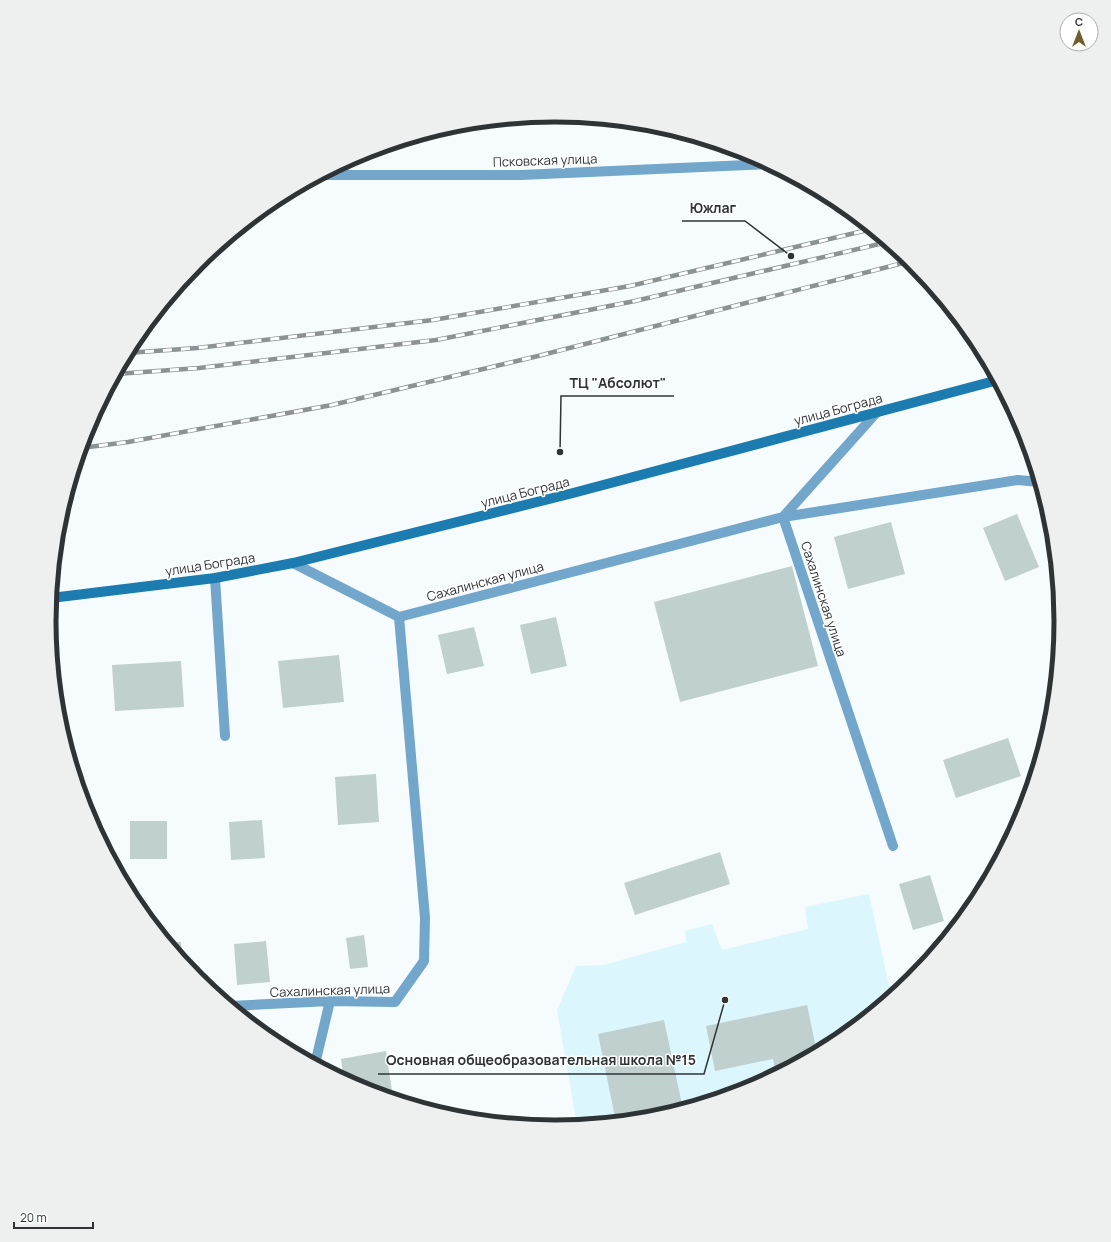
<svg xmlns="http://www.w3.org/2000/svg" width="1111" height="1242" viewBox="0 0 1111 1242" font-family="Manrope,sans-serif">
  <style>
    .built { fill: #dcf6fd }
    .building { fill: #bfd0ce }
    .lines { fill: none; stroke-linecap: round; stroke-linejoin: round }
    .minor { stroke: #72a6ca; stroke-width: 10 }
    .tertiary { stroke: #72a6ca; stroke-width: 10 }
    .secondary { stroke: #1c7baf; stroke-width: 10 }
    .rail-casing { stroke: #8c9294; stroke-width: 4.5 }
    .rail { stroke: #fff; stroke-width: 3; stroke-dasharray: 9; stroke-linecap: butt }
    .labels { text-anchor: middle; stroke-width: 3; stroke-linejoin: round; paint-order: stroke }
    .street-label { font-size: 13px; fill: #2e3436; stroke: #fff }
    .rim { fill: none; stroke: #2e3436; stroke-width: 5 }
    .leader { fill: none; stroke: #2e3436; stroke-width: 1.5 }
    .callout-dot { fill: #2e3436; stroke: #fff; stroke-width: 1.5 }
    .callout-label { font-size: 14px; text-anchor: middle; font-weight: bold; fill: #2e3436; stroke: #fff; stroke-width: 3; stroke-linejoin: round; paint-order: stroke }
  </style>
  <rect width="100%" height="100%" fill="#f6fcfe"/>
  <!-- built -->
  <path class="built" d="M869,894L889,986L900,990L837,1042L749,1089L654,1118L577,1125L557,1010L576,966L603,965L686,942L685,931L712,924L722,950L808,929L805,907Z"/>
  <!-- building -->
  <path class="building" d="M1017,514L1039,567L1005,581L983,528Z
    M891,522L905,574L848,589L834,537Z
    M792,566L818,666L680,702L654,602Z
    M556,617L567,666L531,674L520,625Z
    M474,627L484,666L447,674L438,635Z
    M339,655L344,702L283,708L278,661Z
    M181,661L184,707L115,711L112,665Z
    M1008,738L1021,776L956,798L943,760Z
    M376,774L379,822L338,825L335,777Z
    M262,820L265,858L231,860L229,822Z
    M130,821H167V859H130Z
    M720,852L730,884L635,915L624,883Z
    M930,875L944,921L913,930L899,884Z
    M364,935L368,967L350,969L346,938Z
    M266,941L270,982L237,985L234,944Z
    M181,942L182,960L167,943Z
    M807,1005L817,1053L776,1074L773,1059L715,1071L706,1026Z
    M664,1020L683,1109L654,1118L616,1122L598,1034Z
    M386,1051L392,1091L376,1093L361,1089L344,1080L341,1059Z"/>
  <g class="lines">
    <!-- minor -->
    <path class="minor" d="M342,164L344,175
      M877,412L783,517L1018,480L1040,482
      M293,563L399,617
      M215,578L225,736
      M230,1006L330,1001L395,1002L424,961L425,918L399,617L783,517L893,846
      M315,1064L330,1001"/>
    <!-- tertiary -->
    <path class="tertiary" d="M321,175H521L770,164"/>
    <!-- secondary -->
    <path class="secondary" d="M51,598L215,578L293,563L573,493L998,380"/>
    <defs>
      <path id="rail" d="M127,353L197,348L433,320L630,286L872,229
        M116,374L199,368L436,340L635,301L888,242
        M81,448L128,442L332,405L538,356L911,261"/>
    </defs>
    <!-- rail casing -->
    <use href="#rail" class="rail-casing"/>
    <!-- rail -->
    <use href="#rail" class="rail"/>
  </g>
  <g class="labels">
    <!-- street labels -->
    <g class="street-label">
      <text transform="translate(545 160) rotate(-2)" y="5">Псковская улица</text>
      <text transform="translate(838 409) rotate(-15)" y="5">улица Бограда</text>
      <text transform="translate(525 492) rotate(-14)" y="5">улица Бограда</text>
      <text transform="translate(210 564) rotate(-9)" y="5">улица Бограда</text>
      <text transform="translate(485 581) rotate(-15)" y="5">Сахалинская улица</text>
      <text transform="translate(824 599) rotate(72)" y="5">Сахалинская улица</text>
      <text transform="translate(330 990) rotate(-2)" y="5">Сахалинская улица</text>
    </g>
  </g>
  <!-- crop -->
  <path d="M0 0H1111V1242H0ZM56 621a499 499 0 1 1 998 0a499 499 0 1 1-998 0Z" fill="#eeefef" fill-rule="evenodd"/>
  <path class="rim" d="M56 621a499 499 0 1 1 998 0a499 499 0 1 1-998 0Z"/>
  <!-- callouts -->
  <path class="leader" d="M791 256L745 221H682M560 452L561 396H674M725 1000L704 1074H378"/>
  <g class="callout-dot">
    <circle cx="791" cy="256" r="4"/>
    <circle cx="560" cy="452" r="4"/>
    <circle cx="725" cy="1000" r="4"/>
  </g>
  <g class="callout-label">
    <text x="713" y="213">Южлаг</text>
    <text x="618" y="388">ТЦ "Абсолют"</text>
    <text x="541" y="1065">Основная общеобразовательная школа №15</text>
  </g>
  <!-- north arrow -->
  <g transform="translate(1079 32)"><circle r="19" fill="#ffffff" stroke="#abaeaf"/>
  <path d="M0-3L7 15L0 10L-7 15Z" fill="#6f5d2b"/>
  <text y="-6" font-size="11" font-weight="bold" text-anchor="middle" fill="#2e3436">С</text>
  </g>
  <!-- scale -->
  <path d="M14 1222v6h79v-6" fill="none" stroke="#2e3436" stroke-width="2"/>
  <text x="20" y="1222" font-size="12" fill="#2e3436" stroke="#ffffff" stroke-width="3" paint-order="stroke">20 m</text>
</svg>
